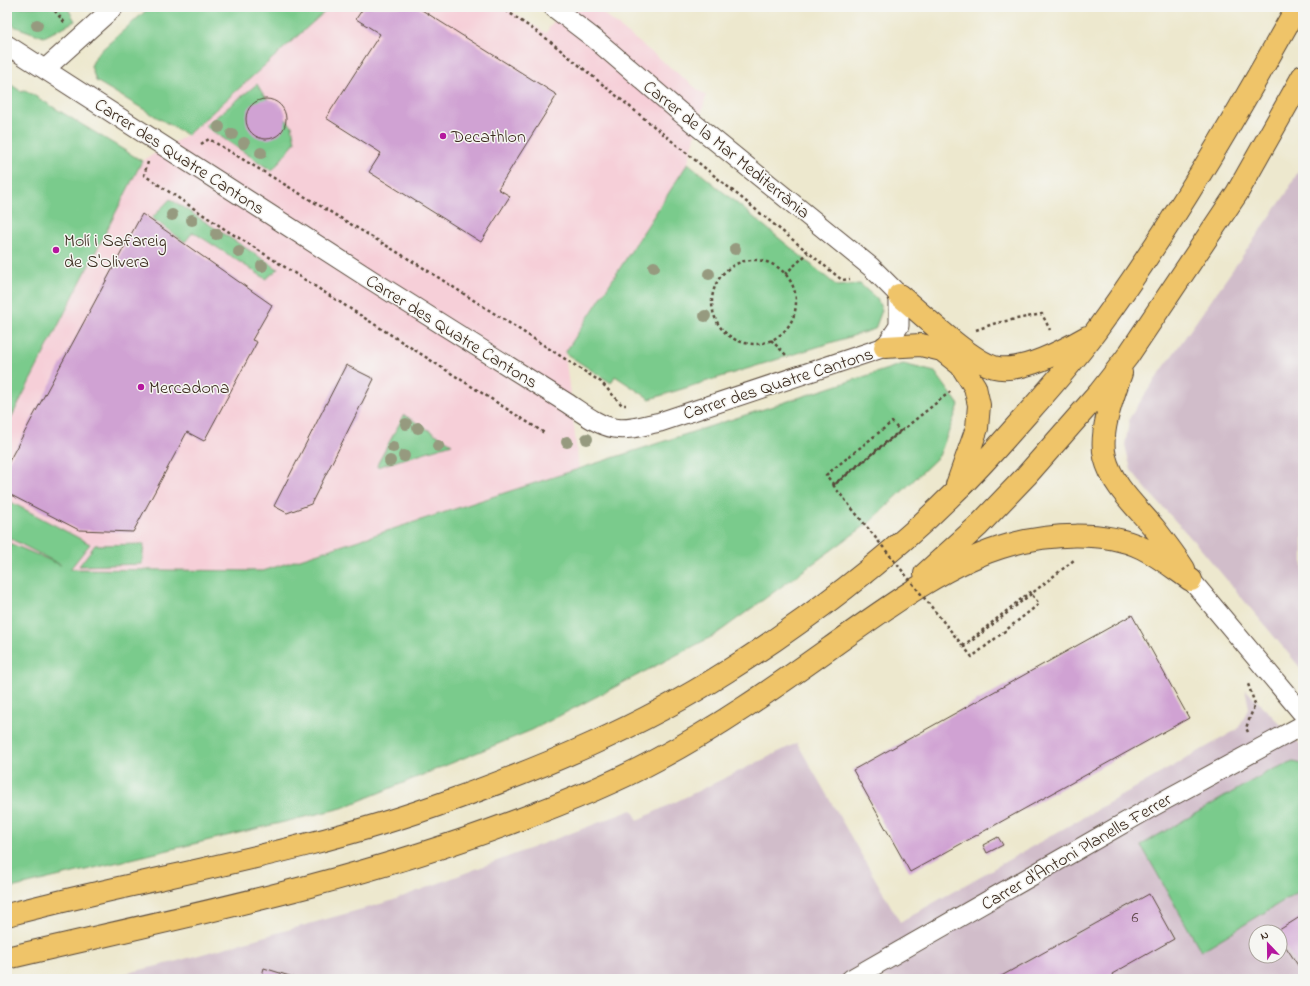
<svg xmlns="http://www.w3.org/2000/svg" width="1310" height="986" viewBox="0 0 1310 986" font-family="'Indie Flower',sans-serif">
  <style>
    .built { fill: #f6cfd8 }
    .industrial { fill: #d1bdca; fill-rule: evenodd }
    .green { fill: #7acb8c; stroke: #5a7a55 }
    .building { fill: #d0a2d3 }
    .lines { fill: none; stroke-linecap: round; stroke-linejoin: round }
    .street-casing { stroke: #564638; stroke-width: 21 }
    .highway-casing { stroke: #564638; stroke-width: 24 }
    .path { stroke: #564638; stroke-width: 2.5; stroke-dasharray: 3 3; stroke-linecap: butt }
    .street { stroke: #fff; stroke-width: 19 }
    .highway { stroke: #efc469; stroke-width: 22 }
    .path-bridge { stroke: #564638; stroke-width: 2.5; stroke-dasharray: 3 3; stroke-linecap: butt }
    .tree { fill: #969a7f }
    .poi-dot { fill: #b5179e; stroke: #f6f6f2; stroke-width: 1.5 }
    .labels { text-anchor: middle; stroke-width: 3; stroke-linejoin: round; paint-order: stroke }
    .number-label { font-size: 16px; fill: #60484b }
    .poi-label { font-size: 18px; fill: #3b2a1e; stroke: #f6f6f2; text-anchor: start }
    .street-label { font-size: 18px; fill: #3b2a1e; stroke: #f6f6f2 }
  </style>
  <rect width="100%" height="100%" fill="#f6f6f2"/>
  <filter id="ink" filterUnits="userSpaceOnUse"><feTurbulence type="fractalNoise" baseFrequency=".025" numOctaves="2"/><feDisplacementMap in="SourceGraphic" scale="8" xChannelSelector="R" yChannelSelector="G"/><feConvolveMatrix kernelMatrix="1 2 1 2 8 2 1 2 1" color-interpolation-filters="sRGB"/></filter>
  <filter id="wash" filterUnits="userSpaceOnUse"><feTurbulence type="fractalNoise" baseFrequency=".012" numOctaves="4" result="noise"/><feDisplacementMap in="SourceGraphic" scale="16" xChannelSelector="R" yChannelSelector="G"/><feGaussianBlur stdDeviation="0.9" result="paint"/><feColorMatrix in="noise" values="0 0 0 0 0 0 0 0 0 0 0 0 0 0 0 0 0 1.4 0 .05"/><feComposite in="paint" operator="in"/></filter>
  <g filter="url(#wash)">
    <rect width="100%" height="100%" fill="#ede8ce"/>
    <!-- built -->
    <path class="built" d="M330,7H504L546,33L563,7H595L706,96L688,163L565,353L579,469L263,571L69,569L7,542V426L142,161L187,135Z"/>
    <!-- industrial -->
    <path class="industrial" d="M1303,162V671L1200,548L1148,491L1131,470L1125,445L1130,417L1150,387L1286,194Z
      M1245,689L1303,747V979H102L174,962L391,901L632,810L638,820L797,743L900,922L1238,729L1249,707ZM1256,932H1280V956H1256Z"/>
    <!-- green -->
    <path class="green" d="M7,7H67L75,21L44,37L16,27L7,21Z
      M150,7H330L187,135L96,81L91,66L97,54Z
      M7,82L22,92L25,90L142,161L7,426Z
      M257,84L263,94L292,126L295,142L272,171L205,126Z
      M688,163L837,286L860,284L877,299L882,310L875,329L650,399L615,376L611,383L565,353Z
      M170,199L278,269L266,279L193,232L185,242L152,218Z
      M903,364L935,372L959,405L939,456L870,522L715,635L532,730L342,808L7,889V542L61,565L7,537V500L90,544L70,569L263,571Z
      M404,415L452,444L377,467L378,463Z
      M144,544L142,564L79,566L95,545Z
      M1293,762L1303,764V889L1201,951L1141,845L1269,771Z"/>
    <g id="blocks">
      <!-- building -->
      <path class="building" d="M364,7H417L557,95L498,189L510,196L481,242L369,172L381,153L326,118L380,34L356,19Z
        M246 119a20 20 0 1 1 40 0a20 20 0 1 1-40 0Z
        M142,214L272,305L252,340L257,342L204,441L187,432L133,532L79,530L7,493V465Z
        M346,365L374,379L311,504L287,513L274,506Z
        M1132,615L1189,718L910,872L853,770Z
        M998,837L1003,845L987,853L983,845Z
        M1149,894L1174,939L1112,974L1114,979H996Z
        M1303,915V973L1280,938V932H1276Z
        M264,968L299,979H261Z"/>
    </g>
  </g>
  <g filter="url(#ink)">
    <use href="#blocks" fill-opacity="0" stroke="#564638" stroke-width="1"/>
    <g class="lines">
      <defs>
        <path id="street" d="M7,45L373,281L567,403C581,412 597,425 614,428C629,431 645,425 660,422L885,347L899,326V295L871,267L681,113L596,40L553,7
          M45,69L114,7
          M1191,580L1303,714
          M851,979L1152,807L1303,725"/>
        <path id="highway" d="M899,295C921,313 969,360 994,367C1021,374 1064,350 1087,337
          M885,347L921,345L942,350L961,365L975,387L979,405L977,428L957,485
          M1121,373C1113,396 1099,433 1105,457C1112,486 1137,507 1155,529C1165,542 1175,555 1184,569
          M925,574L979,525L1026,476L1099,393L1127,357L1237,193L1303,76
          M7,915C154,876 305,854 449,801C544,767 640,727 726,672C805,622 888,559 954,493C980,468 1003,441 1027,414C1051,387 1075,360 1096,331C1171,228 1235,118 1297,7
          M7,958C177,918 349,884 513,822C562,804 610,785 656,760C717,728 774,688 830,648C882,611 947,562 1009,545C1048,534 1104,530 1142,548C1160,557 1175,569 1191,580"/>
      </defs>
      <!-- street casing -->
      <use href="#street" class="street-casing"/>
      <!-- highway casing -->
      <use href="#highway" class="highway-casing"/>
      <!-- path -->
      <path class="path" d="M58,7L54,10L65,23
        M501,7L547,39L842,280L850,279
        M201,144L209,139L422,267L601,382L622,405H626
        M148,162L144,175L226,230L252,246L546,434
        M712 302a42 42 0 1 1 84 0a42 42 0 1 1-84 0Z
        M785,274L808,253
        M976,330L996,323L1042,314L1050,330
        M771,340L788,357
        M833,485L900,431L892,422L826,475L834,485L951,391
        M963,646L1030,592L1039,604L972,657L964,647L1074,560
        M1248,732L1246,728L1255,704L1248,684"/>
      <!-- street -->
      <use href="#street" class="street"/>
      <!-- highway -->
      <use href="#highway" class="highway"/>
      <!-- path-bridge -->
      <path class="path-bridge" d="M833,485L963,646"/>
    </g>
    <!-- trees -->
    <g class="tree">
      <circle cx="37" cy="25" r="6"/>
      <circle cx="219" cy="127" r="6"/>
      <circle cx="232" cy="134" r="6"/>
      <circle cx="244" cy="143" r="6"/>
      <circle cx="261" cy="153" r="6"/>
      <circle cx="172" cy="215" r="6"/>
      <circle cx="192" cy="220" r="6"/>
      <circle cx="216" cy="234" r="6"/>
      <circle cx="735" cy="249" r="6"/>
      <circle cx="239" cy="252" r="6"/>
      <circle cx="262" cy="266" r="6"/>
      <circle cx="654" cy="267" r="6"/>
      <circle cx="709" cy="274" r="6"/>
      <circle cx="705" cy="316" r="6"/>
      <circle cx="406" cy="424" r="6"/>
      <circle cx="418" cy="428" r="6"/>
      <circle cx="587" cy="439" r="6"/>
      <circle cx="567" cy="442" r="6"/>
      <circle cx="438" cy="446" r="6"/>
      <circle cx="393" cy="447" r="6"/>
      <circle cx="404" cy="456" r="6"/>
      <circle cx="390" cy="461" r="6"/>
    </g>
  </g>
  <!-- markers -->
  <g class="poi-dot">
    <circle cx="443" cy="136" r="4"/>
    <circle cx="56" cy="250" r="4"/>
    <circle cx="141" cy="387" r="4"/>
  </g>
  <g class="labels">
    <!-- number labels -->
    <g class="number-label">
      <text x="1135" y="922">6</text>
    </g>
    <!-- poi labels -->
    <g class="poi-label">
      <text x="451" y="142">Decathlon</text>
      <text x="64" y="246">Molí i Safareig<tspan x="64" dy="21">de S'Olivera</tspan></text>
      <text x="149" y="393">Mercadona</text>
    </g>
    <!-- street labels -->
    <g class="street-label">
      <text transform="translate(727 149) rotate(39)" y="6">Carrer de la Mar Mediterrània</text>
      <text transform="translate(180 156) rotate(33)" y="6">Carrer des Quatre Cantons</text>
      <text transform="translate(452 331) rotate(32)" y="6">Carrer des Quatre Cantons</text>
      <text transform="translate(778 383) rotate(-18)" y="6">Carrer des Quatre Cantons</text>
      <text transform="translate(1076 851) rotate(-30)" y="6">Carrer d'Antoni Planells Ferrer</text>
    </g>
  </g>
  <!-- margin -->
  <rect width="1310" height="986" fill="none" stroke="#f6f6f2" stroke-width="24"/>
  <!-- north arrow -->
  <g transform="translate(1268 944) rotate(338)"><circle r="19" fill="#f6f6f2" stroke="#aba49d"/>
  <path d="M0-3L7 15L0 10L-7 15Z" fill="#b5179e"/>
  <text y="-6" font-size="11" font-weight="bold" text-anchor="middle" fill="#3b2a1e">N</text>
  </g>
</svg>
